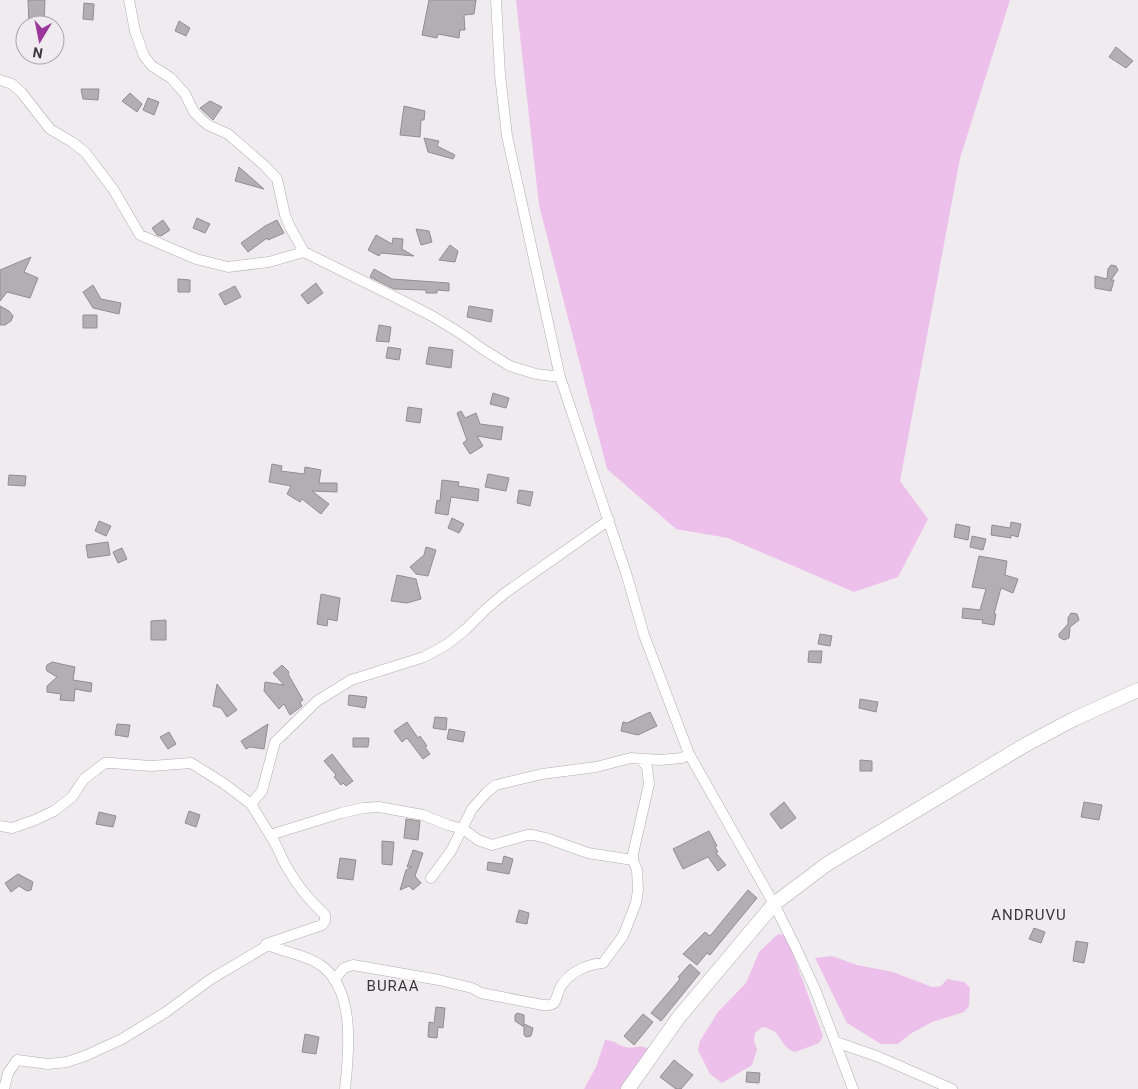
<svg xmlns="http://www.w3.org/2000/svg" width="1138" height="1089" viewBox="0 0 1138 1089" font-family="Roboto,sans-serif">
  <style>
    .green { fill: #ecc0ea }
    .building { fill: #b2aeb2; stroke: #918d90 }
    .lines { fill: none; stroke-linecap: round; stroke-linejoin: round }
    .street-casing { stroke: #b1adb1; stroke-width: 11 }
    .secondary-casing { stroke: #b1adb1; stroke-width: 15 }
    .street { stroke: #fff; stroke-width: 10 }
    .secondary { stroke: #fff; stroke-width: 14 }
    .labels { text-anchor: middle; stroke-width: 4; stroke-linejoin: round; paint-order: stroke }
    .quarter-label { font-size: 15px; letter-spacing: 1px; fill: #3a373a; stroke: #f0ebef }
  </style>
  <rect width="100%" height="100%" fill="#f0ebef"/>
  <!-- green -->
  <path class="green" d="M516,0H1010L960,158L900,481L928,519L898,577L854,592L728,538L676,529L607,469L539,205Z
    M778,934L786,935L823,1036L819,1043L795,1052C777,1046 785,1031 762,1027L755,1033L754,1041L757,1050L752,1065L722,1083L710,1074L698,1050L700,1041L718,1012L746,983L759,952Z
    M832,956L857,965L893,972L932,987L941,986L947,979L964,982L970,988L969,1006L964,1012L932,1022L910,1034L898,1044H881L847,1023L815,958Z
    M605,1040C616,1041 616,1044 625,1047C636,1050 639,1042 653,1051L620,1089H584L596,1067Z"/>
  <!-- building -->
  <path class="building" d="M28,0H45L44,25H29Z
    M429,0H476L474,14L464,15L465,30H460L459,38L438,34L437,38L422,35Z
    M84,3L94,4L93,20L83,19Z
    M179,21L190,28L186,36L175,31Z
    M1116,47L1133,61L1126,68L1109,57Z
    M81,89H99L98,100L83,99Z
    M130,93L142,104L137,112L122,101Z
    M148,98L159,102L154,115L143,110Z
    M210,101L222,107L213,120L200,108Z
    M404,106L425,111L424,120H421L420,137L400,135Z
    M424,138L439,141L437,146L455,155L453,159L428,152Z
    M239,167L264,189L235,181Z
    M197,218L210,224L205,233L193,228Z
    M163,220L170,230L161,236L157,235L152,228Z
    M277,220L284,233L268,240L267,238L248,252L241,243L265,226Z
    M416,229L429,231L432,242L421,245Z
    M376,235L392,244L393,238L403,239L402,249L414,256L381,253L379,256L368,250Z
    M450,245L458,251L455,262L439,260Z
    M31,257L24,272L38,278L30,298L7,292L0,301V270Z
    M1111,265L1116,266L1118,270L1111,280H1114L1111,291L1095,288V276L1107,279L1108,269Z
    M374,269L392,279L449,283V291L437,290V293H426V290L394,289L370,277Z
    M178,279L190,280V292H178Z
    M316,283L323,293L308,304L301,295Z
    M93,285L101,299L121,303L119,314L93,308L83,292Z
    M235,286L241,297L225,305L219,294Z
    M0,306L9,311L13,316L11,321L5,325H0Z
    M469,306L493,310L491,322L467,317Z
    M83,315H97V328H83Z
    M379,325L391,327L389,342L376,341Z
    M388,347L401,349L399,360L386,358Z
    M429,347L453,350L451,368L426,364Z
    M493,393L509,398L506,408L490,404Z
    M408,407L422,409L420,423L406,421Z
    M461,411L465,418L476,413L480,424L503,427L501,440L477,436L483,446L470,454L463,443L467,440L457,413Z
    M272,464L282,466L281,471L304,474L305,467L321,470L319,483H337V492L312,491L329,504L321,514L302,499L300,502L287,494L291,486L269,482Z
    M488,474L509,478L506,491L485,487Z
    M9,475L26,476L25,486L8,485Z
    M442,480L459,482L458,486L479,489L478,501L451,497L448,515L435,513L437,500L440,501Z
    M519,490L533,492L530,506L517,503Z
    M452,518L464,524L459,533L448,528Z
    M99,521L111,526L106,536L95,531Z
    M1011,522L1021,524L1018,537L1011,535V538L991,535L992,525L1010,528Z
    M956,524L970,527L968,540L954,537Z
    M972,536L986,539L983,550L970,547Z
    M108,542L110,555L88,558L86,545Z
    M426,547L436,550L428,576L416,574L410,567L424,555Z
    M122,548L127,559L118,563L113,552Z
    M979,556L1007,561L1005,575L1018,579L1013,593L1001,588L994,614H996L994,625L982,623L983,620L962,618L963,608L980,610L986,589L972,587Z
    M397,575L416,579L421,599L407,603L391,601Z
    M321,594L340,598L337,621L328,619L327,626L317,624Z
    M1071,613L1077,614L1079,620L1070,627L1069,638L1064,640L1059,637V634L1068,624V618Z
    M166,620V640H151V621Z
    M820,634L832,636L830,646L818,644Z
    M809,651H822L821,663L808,662Z
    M52,662L75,667L73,680L92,683L91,692L75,689L74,701L60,700L61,694L47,692V686L57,677L47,671L46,668L47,665Z
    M282,665L289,672L288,674L303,700L300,702L302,706L290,715L284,704L279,709L264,691L265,682L284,685L273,673Z
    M217,684L237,710L227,717L221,708L213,706Z
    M349,695L367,697L365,708L348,705Z
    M860,699L878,702L876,712L859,708Z
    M650,712L657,726L638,735L621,731L623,722L627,723Z
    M435,717L447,718L446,730L433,728Z
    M407,722L418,738L420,736L427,746L425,747L430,754L423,759L407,738L402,742L394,731Z
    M117,724L130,725L128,737L115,735Z
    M268,724L264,749L250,747L246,749L241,741Z
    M449,729L465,732L463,742L447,739Z
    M169,732L176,744L168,749L160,737Z
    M353,738H369L368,747H353Z
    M332,754L353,781L346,786L343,783L341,785L334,777L336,775L324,761Z
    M860,760L872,761V771H860Z
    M784,802L796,818L781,829L770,814Z
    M1084,802L1102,805L1099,820L1081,817Z
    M189,811L200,815L196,827L185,823Z
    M99,812L116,816L113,827L96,824Z
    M406,819L420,821L418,840L404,838Z
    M709,831L717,846L715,847L718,852L716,853L726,865L718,871L708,857L683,869L673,849Z
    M382,841L394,842L392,865L382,864Z
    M413,850L423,853L415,876L421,883L413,890L409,886L400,890L406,870L412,867H407Z
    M504,856L513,859L509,874L487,870L488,862L502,864Z
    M340,858L356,860L353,880L337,878Z
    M18,874L33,882L31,890L27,891L19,886L11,892L5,883Z
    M748,890L757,898L710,955L707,953L697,965L683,954L705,932L710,936Z
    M519,910L529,913L527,924L516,922Z
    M1034,928L1045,932L1041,943L1029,939Z
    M1076,941L1088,943L1084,963L1073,961Z
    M690,964L700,973L661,1021L651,1013L680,979L678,977Z
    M436,1007L445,1008L443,1028L438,1027L437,1038L428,1037L429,1022L434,1023Z
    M517,1013L524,1015V1025V1024L533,1028L531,1036L526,1037L524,1035V1027L515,1021V1015Z
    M643,1014L653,1022L634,1045L624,1036Z
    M305,1034L319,1037L316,1054L302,1052Z
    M674,1060L693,1075L681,1089H676L660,1077Z
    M747,1072L760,1073L759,1083L746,1082Z"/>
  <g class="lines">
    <defs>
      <path id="street" d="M129,0L135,31L144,56L152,66L171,78L185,94L194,112L202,120L208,125L228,134L265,166L277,179L285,215L290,227L304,252
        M496,0L500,75L507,136L560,377L627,576L644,635L689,754L774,904L795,946L815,989L853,1089
        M0,80L12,84L21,92L50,129L72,142L85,152L113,189L140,235L196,259L228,267L269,262L304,252L395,297L432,316L460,333L484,350L510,366L536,374L560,377
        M251,804L270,835L341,813L363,808L379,807L423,815L448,825L463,829L478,840L492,845L527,835H533L546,838L588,853L633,860
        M0,826L12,828L35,820L54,811L72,797L84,779L105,763H111L151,766L191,763L223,783L251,804L262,791L275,742L317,701L351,680L424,657L446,645L465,630L486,609L505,593L609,520
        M431,878L451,851L472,809L487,792L496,785L542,774L596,767L631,758L660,760L682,758L689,754
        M266,944L322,925L325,921V915C310,901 298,887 288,869C281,858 278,846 270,835
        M334,980L344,968L353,965L439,980L472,988L481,993L543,1005C547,1005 551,1006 554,1003C557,999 558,992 560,988C568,973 587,964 603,963L623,936L636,903L638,890L637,870L633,860V854L649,784L647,767L641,759
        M836,1042L879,1057L952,1089
        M4,1089L8,1073L17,1060L48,1064L67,1062L85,1056L122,1039L166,1012L211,979L265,947L266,944C282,952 304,954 319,964C356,987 349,1053 345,1089"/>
      <path id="secondary" d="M628,1089L679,1017L774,904L827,864L1025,745L1074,719L1138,690"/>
    </defs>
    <!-- street casing -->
    <use href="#street" class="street-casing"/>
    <!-- secondary casing -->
    <use href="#secondary" class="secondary-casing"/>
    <!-- street -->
    <use href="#street" class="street"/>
    <!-- secondary -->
    <use href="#secondary" class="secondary"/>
  </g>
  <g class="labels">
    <!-- quarter labels -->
    <g class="quarter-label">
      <text x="1029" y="920">ANDRUVU</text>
      <text x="393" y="991">BURAA</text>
    </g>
  </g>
  <!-- north arrow -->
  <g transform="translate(40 40) rotate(190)"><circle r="24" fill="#f0ebef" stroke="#a8a4a7"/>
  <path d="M0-4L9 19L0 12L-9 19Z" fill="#9a369c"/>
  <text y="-8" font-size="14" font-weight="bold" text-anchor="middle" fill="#3b3a3b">N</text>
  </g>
</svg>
